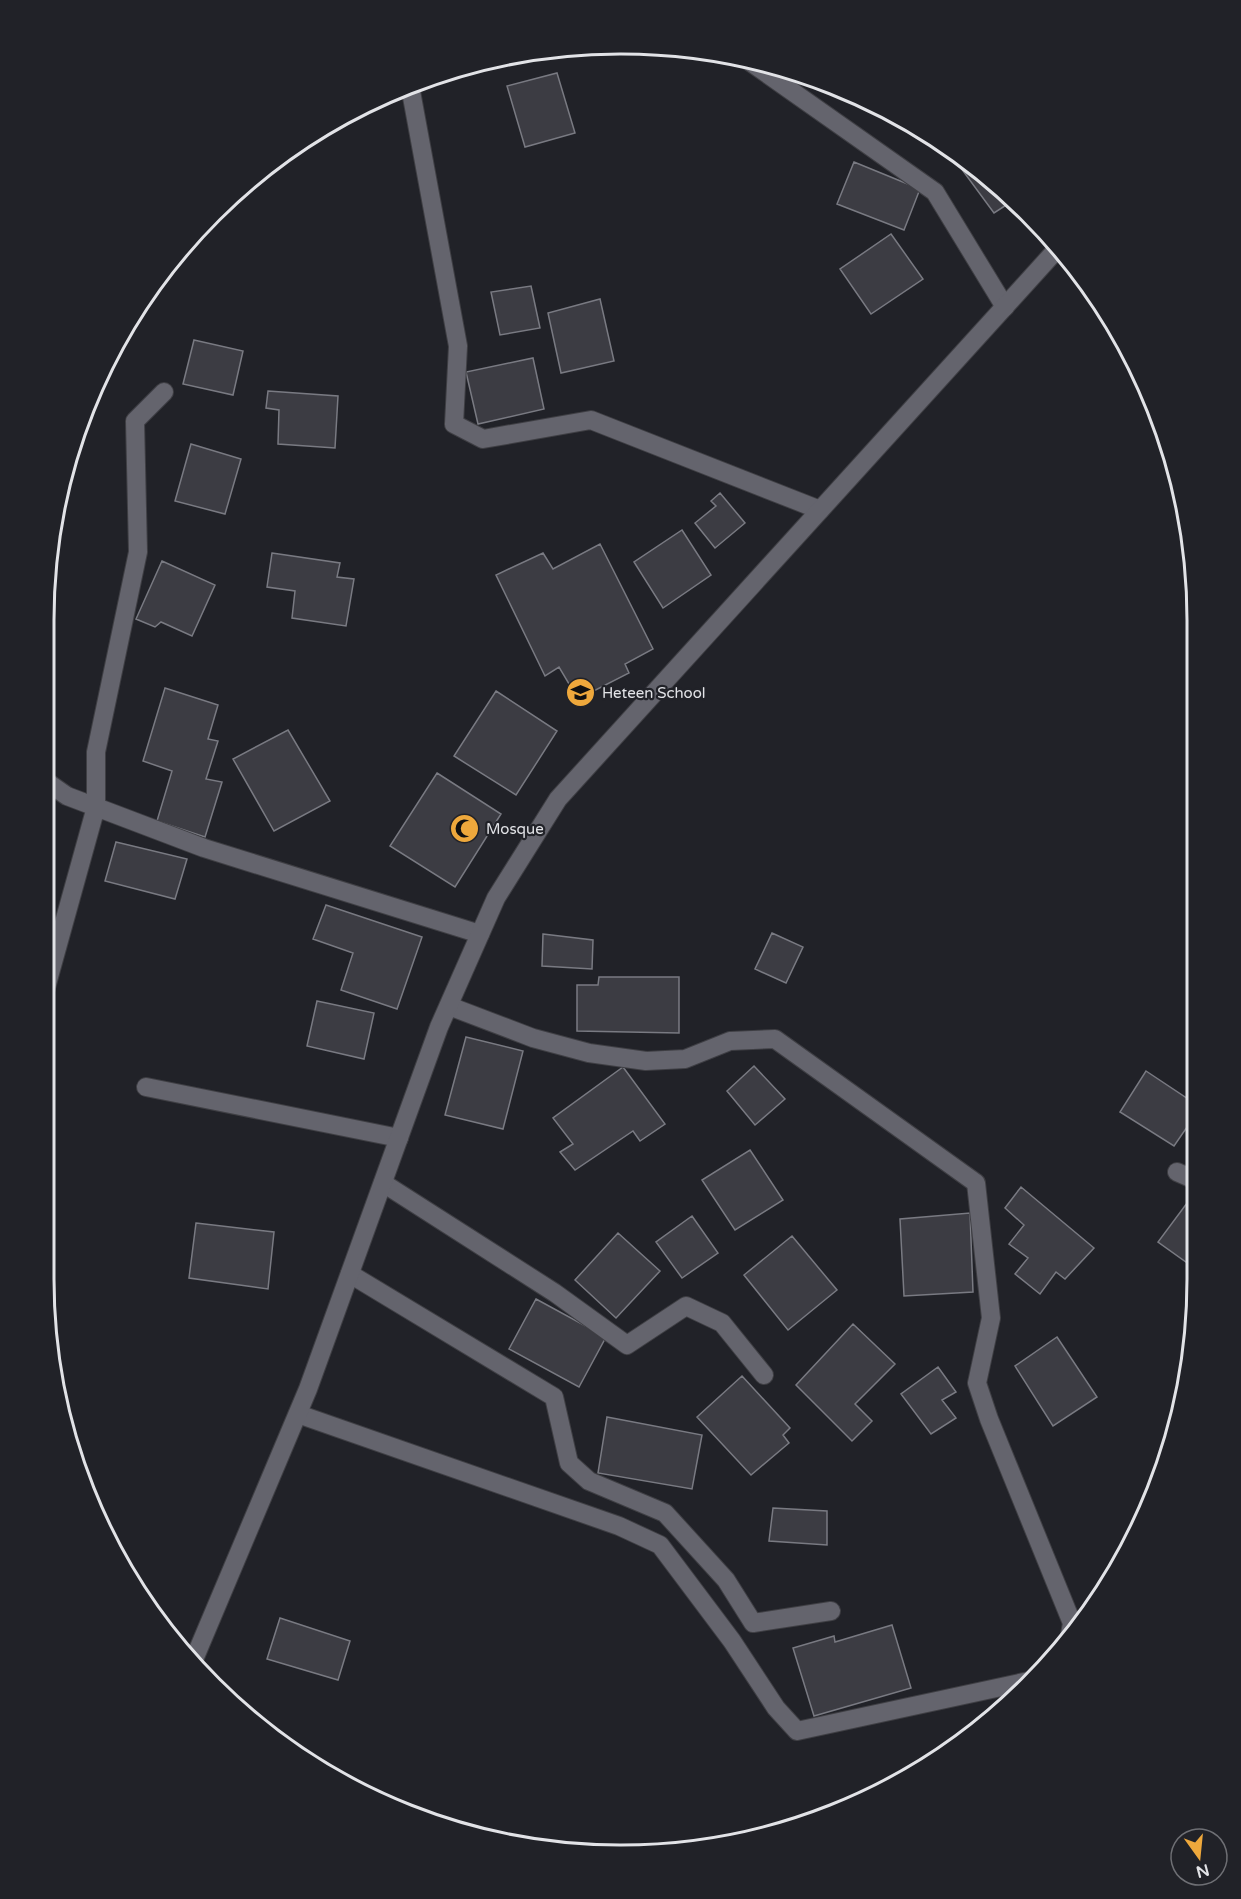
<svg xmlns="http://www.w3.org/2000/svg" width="1241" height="1899" viewBox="0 0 1241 1899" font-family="'Varela Round',sans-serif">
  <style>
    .building { fill: #3c3c43; stroke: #797a82; stroke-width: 1.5 }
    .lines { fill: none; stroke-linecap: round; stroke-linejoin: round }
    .minor-casing { stroke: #3f3f44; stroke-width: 20 }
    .tertiary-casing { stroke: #3f3f44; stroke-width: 20 }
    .minor { stroke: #64646d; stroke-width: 18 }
    .tertiary { stroke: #64646d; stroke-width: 18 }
    .labels { text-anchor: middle; stroke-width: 4.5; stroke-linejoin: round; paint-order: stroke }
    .poi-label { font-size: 15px; fill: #e2e3e7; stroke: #212228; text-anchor: start }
    .rim { fill: none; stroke: #e2e3e7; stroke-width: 3 }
  </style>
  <rect width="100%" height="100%" fill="#212228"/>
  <!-- building -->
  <path class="building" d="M557,73L575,133L525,147L507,86Z
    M955,154L1001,186L1014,200L994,213L952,156Z
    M854,162L920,189L904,230L837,204Z
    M891,234L923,279L871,314L840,269Z
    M531,286L540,328L500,335L491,292Z
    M600,299L614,361L561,373L548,313Z
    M194,340L243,351L233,395L183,384Z
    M533,358L544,409L478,424L466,372Z
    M268,391L338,396L335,448L278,444L279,410L266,408Z
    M191,444L241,459L225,514L175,501Z
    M720,493L745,523L715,548L695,523L716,506L711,501Z
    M682,530L711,575L663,608L634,562Z
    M600,544L653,649L625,664L629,673L578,699L559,667L545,676L496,575L543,553L553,569Z
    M272,553L340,563L337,577L354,579L346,626L292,618L295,591L267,587Z
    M162,561L215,585L192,636L161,622L155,627L136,619Z
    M165,688L218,705L208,739L218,741L206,779L222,782L205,837L157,821L172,771L143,761Z
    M496,691L557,731L516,795L454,756Z
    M288,730L330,801L274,831L233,759Z
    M437,773L501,814L455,887L390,846Z
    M116,842L187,859L175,899L105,881Z
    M326,905L422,937L397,1009L341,990L353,953L313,939Z
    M772,933L803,947L786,983L755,969Z
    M543,934L593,940L592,969L542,966Z
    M599,977H679V1033L577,1031V985H598Z
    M317,1001L374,1013L364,1059L307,1046Z
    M466,1037L523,1051L503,1129L445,1115Z
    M754,1066L785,1099L755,1125L727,1091Z
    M623,1067L665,1124L640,1141L633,1131L575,1170L560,1152L573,1144L553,1118Z
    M1146,1071L1194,1103V1117L1174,1146L1120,1112Z
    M750,1150L783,1200L735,1230L702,1180Z
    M1021,1187L1094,1248L1065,1279L1056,1272L1040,1294L1015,1274L1028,1258L1009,1244L1024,1225L1005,1208Z
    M1193,1195V1267L1158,1242Z
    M970,1213L973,1292L904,1296L900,1219Z
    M692,1216L718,1253L682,1278L656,1242Z
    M196,1223L274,1232L268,1289L189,1278Z
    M618,1233L660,1271L616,1318L575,1280Z
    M792,1236L837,1290L788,1330L744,1275Z
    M536,1299L606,1337L579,1387L509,1349Z
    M853,1324L895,1364L855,1404L872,1421L852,1441L796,1385Z
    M1057,1337L1097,1397L1053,1426L1015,1366Z
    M938,1367L956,1392L942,1400L956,1418L931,1434L901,1394Z
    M742,1376L790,1428L783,1435L789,1443L751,1475L697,1417Z
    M607,1417L702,1435L692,1489L598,1473Z
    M773,1508L827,1511V1545L769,1541Z
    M280,1618L350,1641L338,1680L267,1659Z
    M892,1625L911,1688L814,1716L793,1648L834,1636L835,1642Z"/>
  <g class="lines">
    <defs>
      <path id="minor" d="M749,61L935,192L1005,307
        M410,86L458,346L454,424L483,439L591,420L820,510
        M47,782L67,796L204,848L480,934
        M45,991L96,807V752L138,552L135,421L164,392
        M449,1006L533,1038L589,1053L646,1061L685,1059L730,1041L775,1039L976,1183L991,1318L977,1383L989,1419L1072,1623L1070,1635
        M146,1087L399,1138
        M1177,1172L1193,1179
        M383,1183L555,1293L627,1345L686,1306L722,1323L764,1375
        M350,1274L554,1397L569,1463L589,1481L665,1513L726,1580L753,1623L831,1611
        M298,1414L619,1526L660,1545L732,1641L776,1708L797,1731L1029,1681"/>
      <path id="tertiary" d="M195,1657L308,1389L439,1027L496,898L558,799L1058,248"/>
    </defs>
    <!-- minor casing -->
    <use href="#minor" class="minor-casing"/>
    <!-- tertiary casing -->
    <use href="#tertiary" class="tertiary-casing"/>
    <!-- minor -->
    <use href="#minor" class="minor"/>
    <!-- tertiary -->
    <use href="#tertiary" class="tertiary"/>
  </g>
  <!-- icons -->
  <defs>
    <symbol id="school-disc" viewBox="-11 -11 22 22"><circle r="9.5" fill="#eea83c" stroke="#212228"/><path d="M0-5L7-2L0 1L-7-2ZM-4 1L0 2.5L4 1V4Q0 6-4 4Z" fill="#111"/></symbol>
    <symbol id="mosque-disc" viewBox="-11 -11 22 22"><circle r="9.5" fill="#eea83c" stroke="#212228"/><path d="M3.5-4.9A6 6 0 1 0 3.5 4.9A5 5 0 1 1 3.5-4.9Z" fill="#111"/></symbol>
  </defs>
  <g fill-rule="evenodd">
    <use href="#school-disc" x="564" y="676" width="33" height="33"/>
    <use href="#mosque-disc" x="448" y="812" width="33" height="33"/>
  </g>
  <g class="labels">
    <!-- poi labels -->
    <g class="poi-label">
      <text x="602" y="698">Heteen School</text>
      <text x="486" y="834">Mosque</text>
    </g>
  </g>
  <!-- crop -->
  <path d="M0 0H1241V1899H0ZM620 54H621A566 566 0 0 1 1187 620V1279A566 566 0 0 1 621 1845H620A566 566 0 0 1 54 1279V620A566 566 0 0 1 620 54Z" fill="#212228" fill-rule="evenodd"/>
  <path class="rim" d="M620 54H621A566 566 0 0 1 1187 620V1279A566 566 0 0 1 621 1845H620A566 566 0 0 1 54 1279V620A566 566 0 0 1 620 54Z"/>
  <!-- north arrow -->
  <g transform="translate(1199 1857) rotate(165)"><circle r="28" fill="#212228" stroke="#6e6f74" stroke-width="1.5"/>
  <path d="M0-4.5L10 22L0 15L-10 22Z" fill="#eea83c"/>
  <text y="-9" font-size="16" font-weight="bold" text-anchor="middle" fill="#e2e3e7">N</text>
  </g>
</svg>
